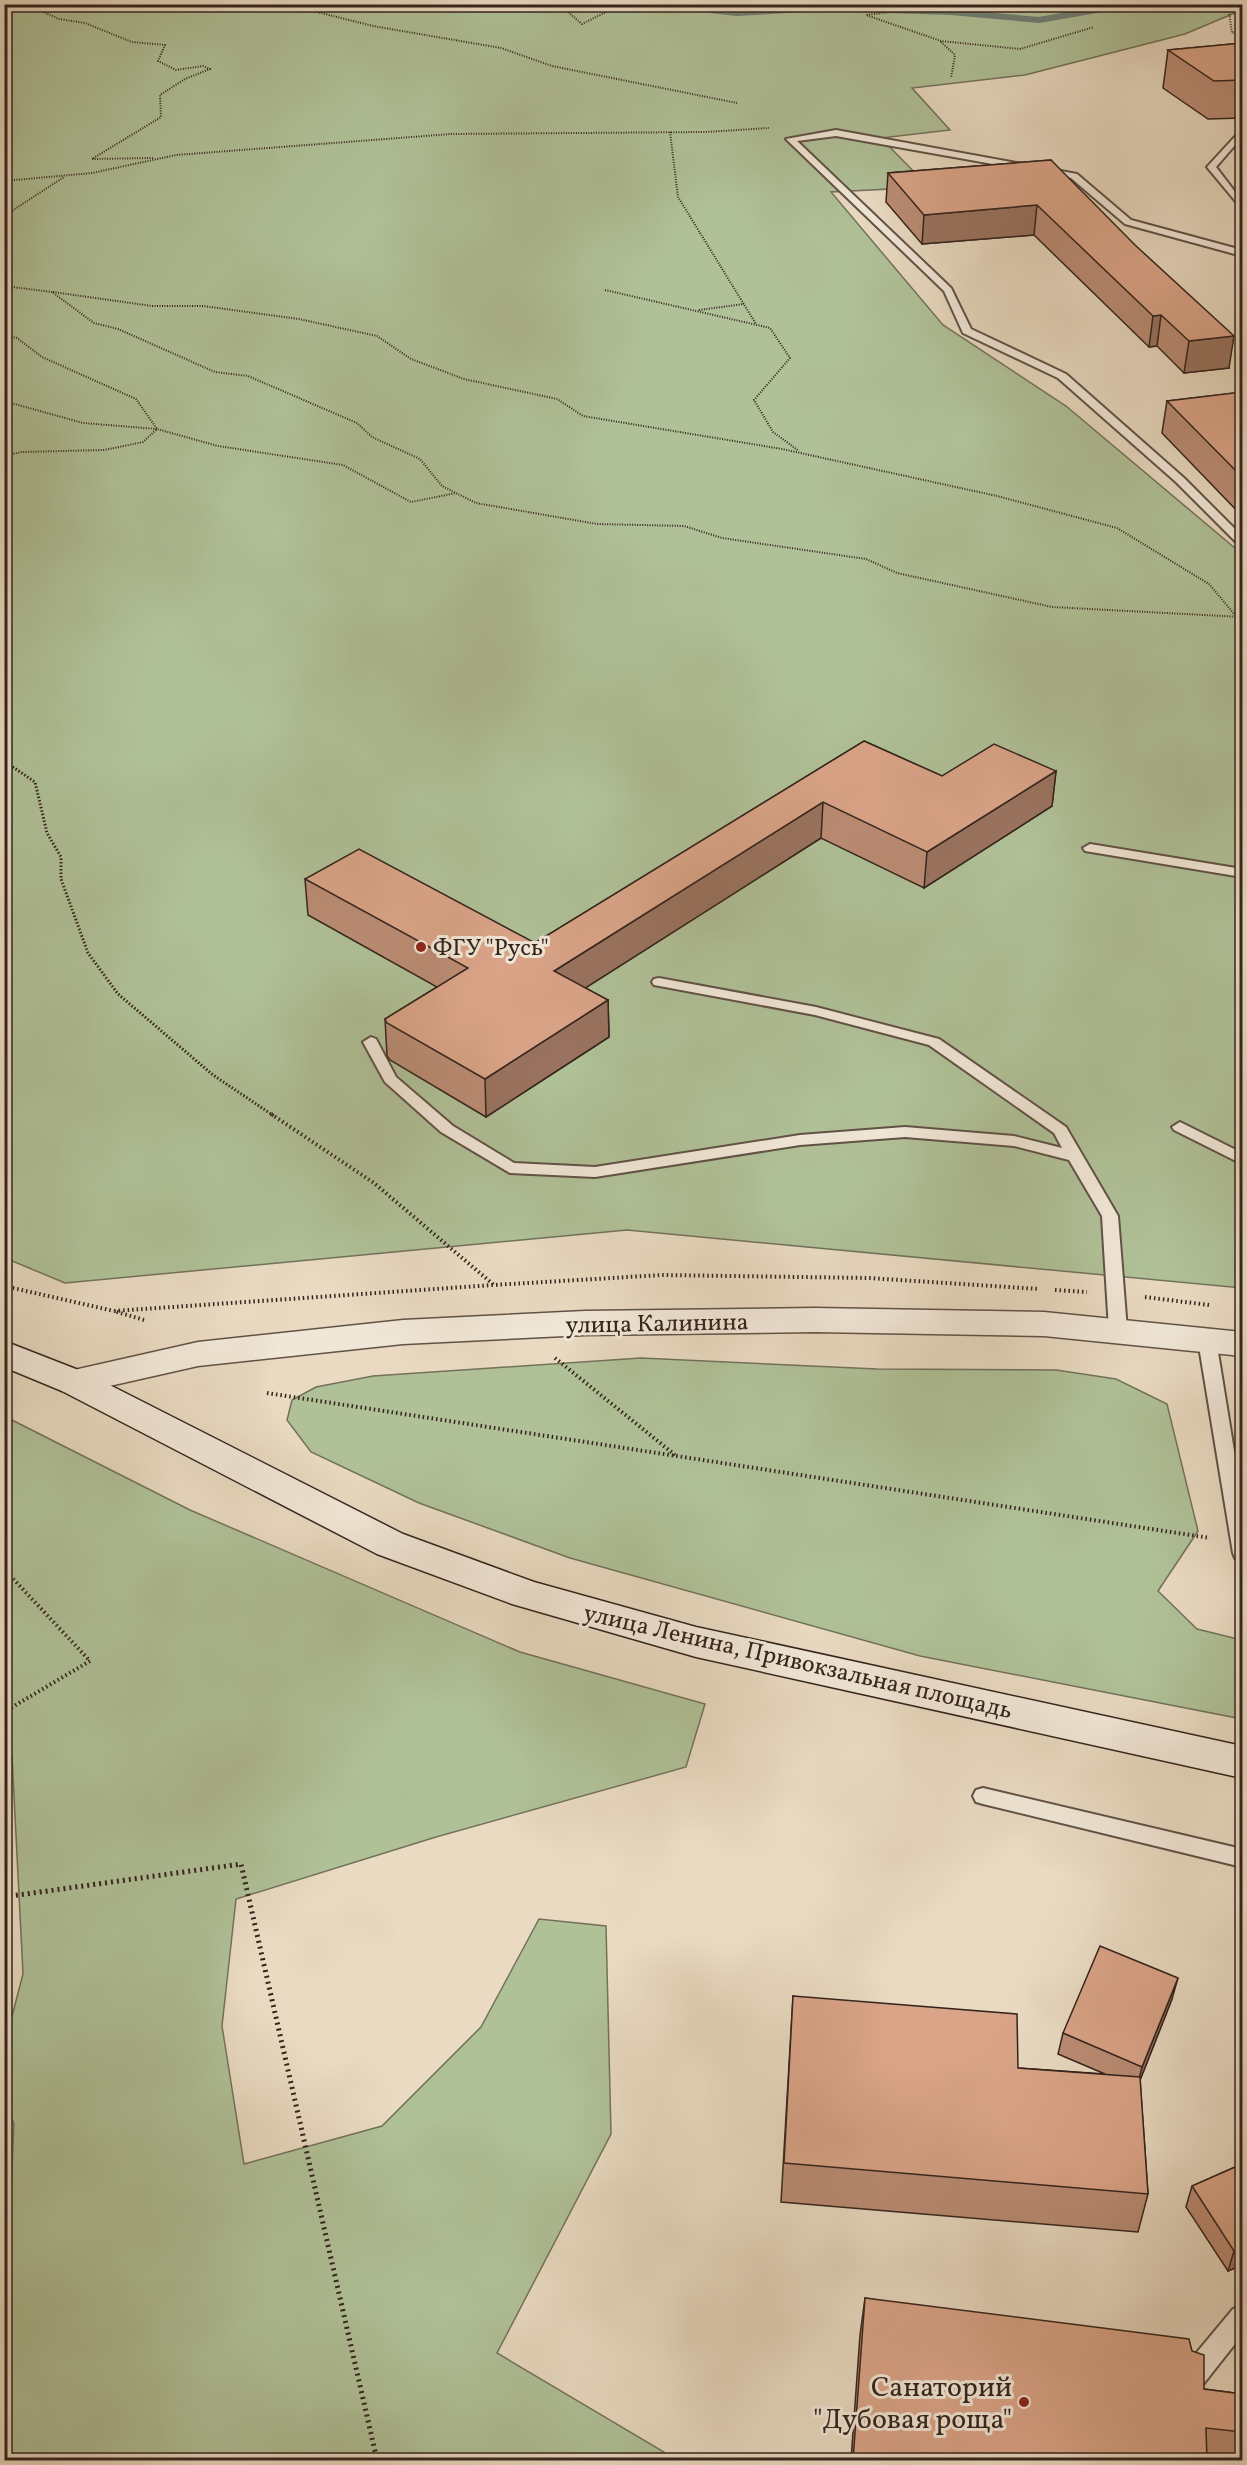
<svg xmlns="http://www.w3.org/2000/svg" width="1247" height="2465" viewBox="0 0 1247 2465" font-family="Vollkorn,serif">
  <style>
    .green { fill: #b0c198; stroke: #72725b; stroke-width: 1.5 }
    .water { fill: #98bbaf; stroke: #707f75; stroke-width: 1.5 }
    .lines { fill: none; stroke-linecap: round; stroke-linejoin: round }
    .stream { stroke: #707f75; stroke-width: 6 }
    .service-casing { stroke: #615247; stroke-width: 4 }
    .minor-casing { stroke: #615247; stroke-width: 3 }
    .secondary-casing { stroke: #34241e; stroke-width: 3 }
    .path-far3 { stroke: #34241e; stroke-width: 2; stroke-dasharray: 1 1.5; stroke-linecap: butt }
    .path-far2 { stroke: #34241e; stroke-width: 3; stroke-dasharray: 1.5 2; stroke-linecap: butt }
    .path-far1 { stroke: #34241e; stroke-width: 4; stroke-dasharray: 1.5 3; stroke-linecap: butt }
    .path { stroke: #34241e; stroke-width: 5; stroke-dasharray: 2 4; stroke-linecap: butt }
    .service { fill: #f1e7d7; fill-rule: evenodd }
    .minor { fill: #f1e7d7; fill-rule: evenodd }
    .secondary { fill: #f1e7d7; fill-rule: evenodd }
    .wall { fill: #bb8d75; stroke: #34241e; stroke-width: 1.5 }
    .shaded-wall { fill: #99735f; stroke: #34241e; stroke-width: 1.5 }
    .building { fill: #daa488; stroke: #34241e; stroke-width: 1.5 }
    .poi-dot { fill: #8f2418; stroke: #f1e7d7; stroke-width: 2 }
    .labels { text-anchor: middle; stroke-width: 6; stroke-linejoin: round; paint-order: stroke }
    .poi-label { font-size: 24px; fill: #34241e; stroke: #f1e7d7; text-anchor: start }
    .street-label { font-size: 24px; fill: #34241e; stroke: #f1e7d7 }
    .near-poi-label { font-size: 28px; fill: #34241e; stroke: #f1e7d7; text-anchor: end }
  </style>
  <rect width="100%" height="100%" fill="#e9dac1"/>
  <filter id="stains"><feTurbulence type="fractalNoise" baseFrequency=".00333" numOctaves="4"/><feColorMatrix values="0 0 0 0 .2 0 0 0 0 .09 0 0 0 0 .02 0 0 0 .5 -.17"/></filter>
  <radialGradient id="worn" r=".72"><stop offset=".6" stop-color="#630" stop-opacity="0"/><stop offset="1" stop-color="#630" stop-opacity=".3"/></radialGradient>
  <!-- green -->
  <path class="green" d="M4,5H1242V10L1185,34L1025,75L912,88L950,130L881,138L929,187L831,192L943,325L1066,406L1242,554V1288L627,1230L65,1283L5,1258Z
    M641,1358L877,1369L1056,1370L1116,1379L1167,1404L1198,1531L1158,1591L1197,1629L1242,1640V1719L920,1656L570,1558L419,1503L311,1452L287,1420L292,1400L316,1387L373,1376Z
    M4,1416L190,1510L520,1652L705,1704L686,1767L436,1837L236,1899L222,2026L244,2164L382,2126L481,2027L539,1919L606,1926L611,2134L497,2353L664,2452L662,2460H5L4,2047L23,1974L12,1756L4,1746Z"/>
  <!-- water -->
  <path class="water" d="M5,2106L14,2123L5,2332Z"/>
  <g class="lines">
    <!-- stream -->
    <path class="stream" d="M657,4L737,13L820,8L951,12L1039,20L1108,8L1113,4"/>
    <defs>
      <path id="service" d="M1242,129V137L1216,167L1242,201V209L1207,167Z
        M836,130L1077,174L1131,220L1242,250V256L1125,224L1071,178L836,136L797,141L951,288L971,329L1066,374L1184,478L1242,536V545L1238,544L1176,482L1058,378L963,333L944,291L786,139Z
        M1090,844L1242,869V877L1085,851L1083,848Z
        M659,978L816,1007L939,1039L1066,1127L1118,1216L1127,1330L1124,1334H1112L1109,1330L1102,1216L1069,1160L1014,1146L905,1137L800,1145L595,1177L510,1173L441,1132L385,1082L363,1042L371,1037L376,1039L396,1077L453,1126L514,1163L595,1167L800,1135L905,1127L1014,1136L1062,1148L1054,1133L929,1045L815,1015L654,985L652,982L654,979Z
        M1180,1122L1242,1153V1164L1174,1130L1172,1127Z
        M1207,1334L1216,1340L1242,1500V1560L1235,1558L1233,1553L1198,1340Z
        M983,1788L1242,1849V1867L983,1804L976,1802L973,1796L976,1790Z
        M1242,2305V2335L1201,2387L1192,2390L1183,2387L1180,2378L1183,2369L1233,2309Z"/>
      <path id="minor" d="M815,1308L1044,1312L1242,1332V1356L1044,1336L815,1332L585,1335L403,1344L198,1366L74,1394L62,1391L56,1382L62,1373L74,1370L198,1342L403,1320L585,1311Z"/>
      <path id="secondary" d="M4,1341L86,1373L403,1534L534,1582L696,1627L1242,1746V1778L696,1657L512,1604L377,1554L62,1391L4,1367Z"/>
    </defs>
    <!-- service casing -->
    <use href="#service" class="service-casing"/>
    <!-- minor casing -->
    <use href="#minor" class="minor-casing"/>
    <!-- secondary casing -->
    <use href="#secondary" class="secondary-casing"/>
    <!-- path-far3 -->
    <path class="path-far3" d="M27,4L59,19L85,23L132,42L165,45L158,61L176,70L203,66L210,69L185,79L160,95L161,117L92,159L153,158
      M285,4L373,26L501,48L552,66L737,103
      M559,4L582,24L618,6
      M616,4L745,9L797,4
      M822,4H959
      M993,4L1038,10L1082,4
      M1122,4L1142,9L1184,4
      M1228,4L1232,33L1242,30
      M892,5L890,12L866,15L941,41L1020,49L1094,27
      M941,42L955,55L951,78
      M670,132L678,197L756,324
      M4,181L92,173L176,155L451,134L705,132L769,128
      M4,216L64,177
      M4,286L52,292L94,323L118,329L215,372L248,376L357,423L372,437L420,459L442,486L476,503L597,524L684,526L722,538L866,559L897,573L1052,607L1242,617
      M605,290L770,328L790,358L754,400L773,432L799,451
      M53,292L152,306H203L299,319L377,336L411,359L464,379L557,399L583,416L782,449L997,496L1117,528L1209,584L1235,615
      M699,310L744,304
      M4,335L17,338L42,357L136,399L157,429L218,446L343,465L411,502L456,493
      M4,401L83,423L157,429L143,442L104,450L21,452L4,456"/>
    <!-- path-far2 -->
    <path class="path-far2" d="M4,761L35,782L47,833L61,857V879L88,953L118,994L213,1075L274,1116"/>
    <!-- path-far1 -->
    <path class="path-far1" d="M271,1114L374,1183L494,1285L662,1275L869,1278L1039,1289
      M4,1286L114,1311
      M1055,1290L1087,1292
      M1145,1297L1209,1305
      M144,1320L114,1311L493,1285
      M555,1358L675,1455
      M267,1393L1210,1538
      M4,1569L90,1661L9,1709"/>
    <!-- path -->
    <path class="path" d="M4,1712L12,1707
      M4,1897L241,1864L377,2460"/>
    <!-- service -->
    <use href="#service" class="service"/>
    <!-- minor -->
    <use href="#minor" class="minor"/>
    <!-- secondary -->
    <use href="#secondary" class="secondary"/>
  </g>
  <!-- wall -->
  <path class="wall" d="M1242,43V118L1208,119L1163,88L1168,50Z
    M1051,160L1229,368L1184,373L1157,346L1149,347L1034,235L922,244L886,202L888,173Z
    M1242,392V516L1162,433L1167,401Z
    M864,741L942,776L1056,771L1052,806L924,888L821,838L585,988L608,1000L609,1037L486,1117L390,1060L387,1056L385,1019L437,987L308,915L305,879L535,943Z
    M793,1996L1018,2068L1105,2074L1058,2054L1063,2033L1172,1999L1140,2080L1148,2194L1138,2232L781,2202Z
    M1242,2164V2265L1228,2271L1186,2207L1192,2186Z
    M865,2298L1192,2351L1204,2389L1242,2394V2460H851L860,2335Z"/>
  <!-- shaded-wall -->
  <path class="shaded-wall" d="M1037,205L1034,235L922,244L924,215Z
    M1161,315L1157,346L1149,347L1153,316Z
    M1234,336L1229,368L1184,373L1189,341Z
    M1056,771L1052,806L924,888L927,852Z
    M823,802L821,838L554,1008V971Z
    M608,1000L609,1037L486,1117L485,1079Z
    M1178,1978L1172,1999L1137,2088L1142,2067Z
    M1242,2247V2265L1228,2271L1234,2251Z"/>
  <!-- building -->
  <path class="building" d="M1242,43V80L1214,81L1168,50Z
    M1051,160L1135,245L1234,336L1189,341L1161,315L1153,316L1037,205L924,215L888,173Z
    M1242,392V477L1167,401Z
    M864,741L942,776L994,744L1056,771L927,852L823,802L554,971L608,1000L485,1079L387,1023L385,1019L468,968L305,879L359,849L535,943Z
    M1100,1946L1178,1978L1142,2067L1063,2033Z
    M793,1996L1017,2014L1018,2068L1140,2077L1148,2194L784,2163Z
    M1242,2164V2247L1234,2251L1192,2186Z
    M865,2298L1189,2339L1192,2351L1204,2355V2389L1242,2394V2432L1206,2428L1207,2460H853Z"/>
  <!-- markers -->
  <g class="poi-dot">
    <circle cx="421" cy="947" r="6"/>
    <circle cx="1024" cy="2402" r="6"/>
  </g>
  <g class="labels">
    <!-- poi labels -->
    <g class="poi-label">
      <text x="433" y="955">ФГУ "Русь"</text>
    </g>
    <!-- street labels -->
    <g class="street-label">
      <text transform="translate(657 1323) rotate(-1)" y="8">улица Калинина</text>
      <text transform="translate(798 1661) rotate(13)" y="8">улица Ленина, Привокзальная площадь</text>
    </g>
    <!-- near-poi labels -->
    <g class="near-poi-label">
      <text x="1012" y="2396">Санаторий<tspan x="1012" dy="32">"Дубовая роща"</tspan></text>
    </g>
  </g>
  <!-- margin -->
  <rect width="1247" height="2465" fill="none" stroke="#e9dac1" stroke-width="24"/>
  <rect x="6" y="6" width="1235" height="2453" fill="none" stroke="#34241e" stroke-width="3"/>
  <rect x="12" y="12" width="1223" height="2441" fill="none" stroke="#34241e" stroke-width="1.5"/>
  <rect width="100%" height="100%" filter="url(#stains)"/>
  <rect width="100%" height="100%" fill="url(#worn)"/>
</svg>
